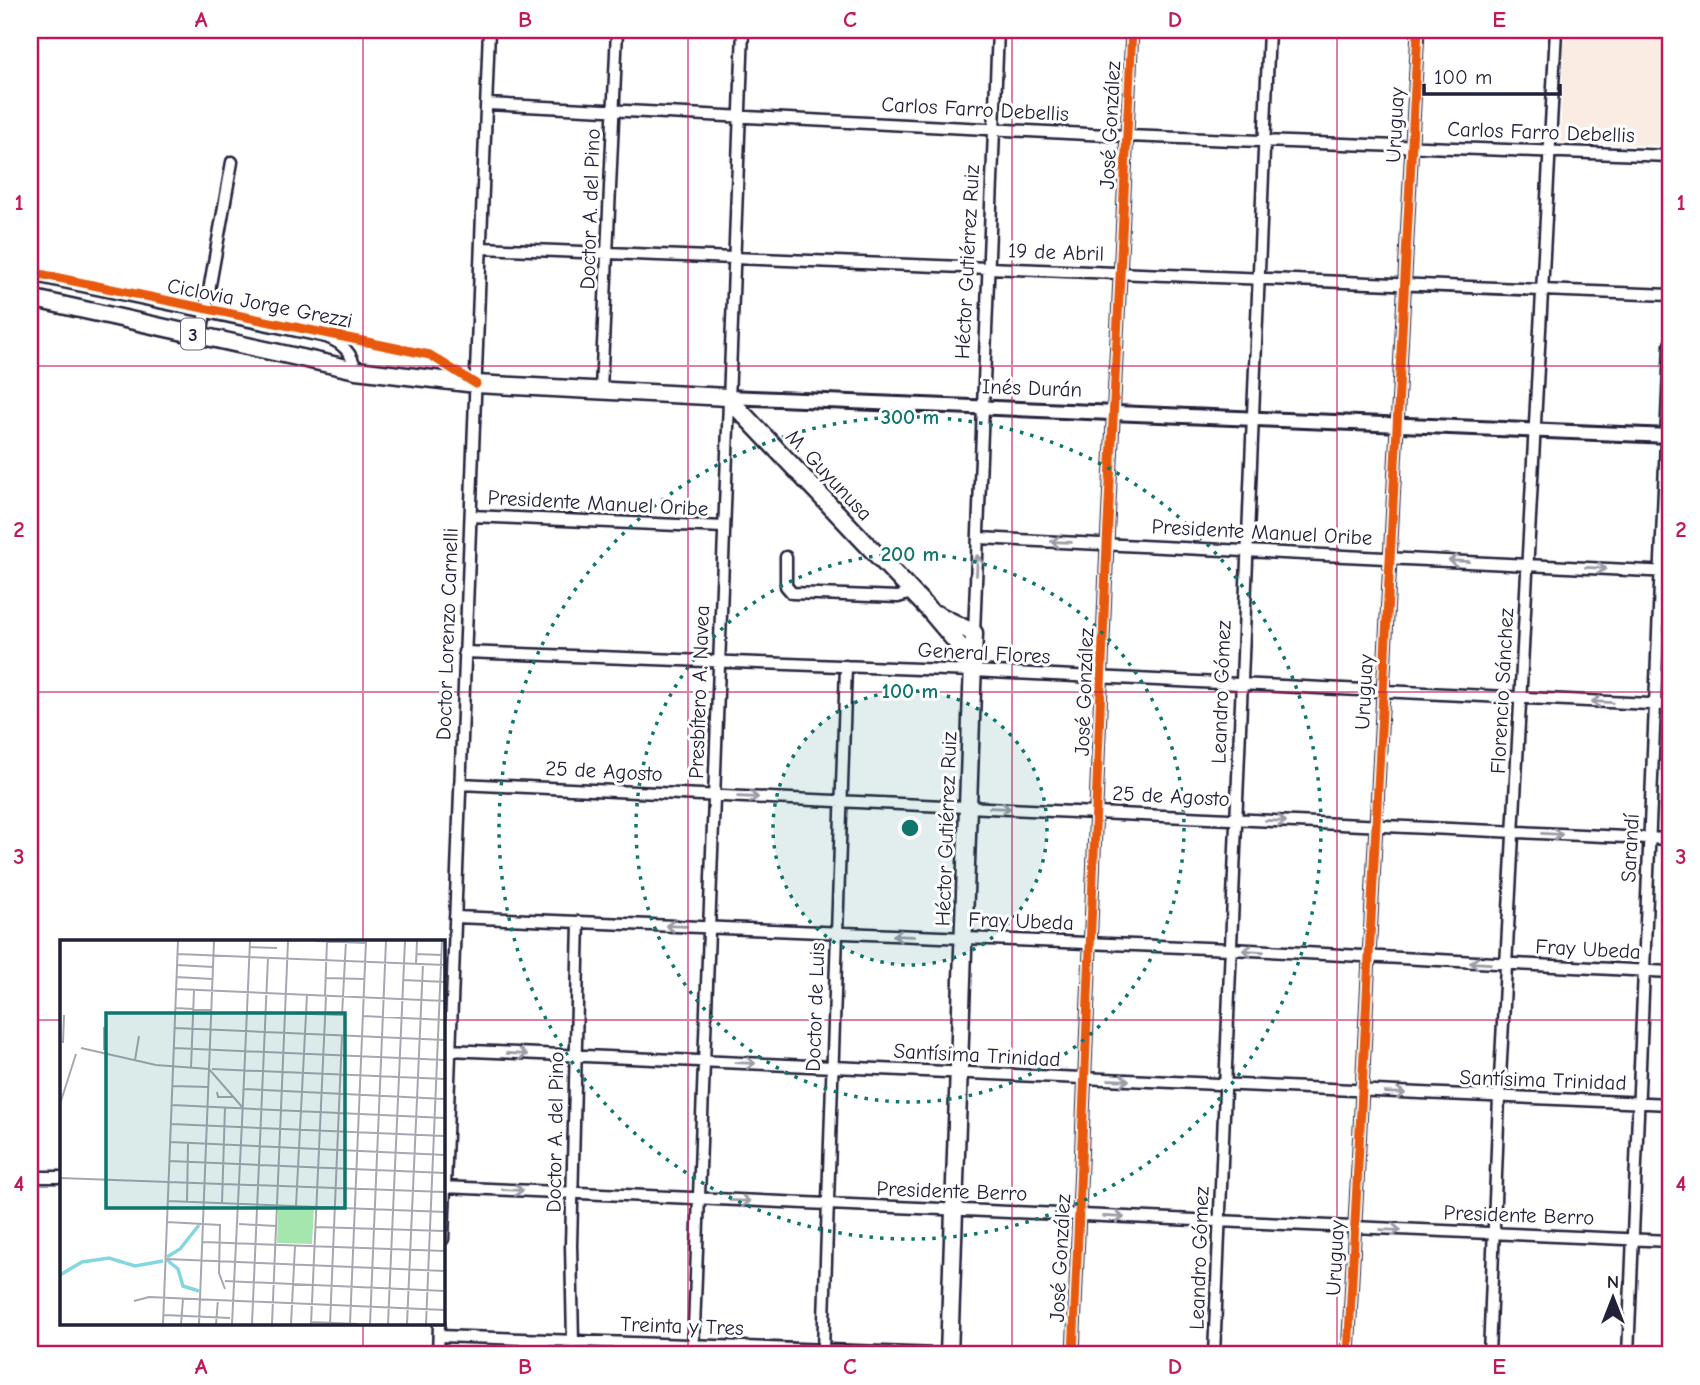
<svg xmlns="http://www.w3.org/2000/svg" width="1700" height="1385" viewBox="0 0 1700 1385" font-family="'Comic Neue',sans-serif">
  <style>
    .built { fill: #faece2 }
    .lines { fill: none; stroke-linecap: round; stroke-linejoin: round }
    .minor-casing { stroke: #22223b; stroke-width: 15 }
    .tertiary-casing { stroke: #22223b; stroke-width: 18 }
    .trunk-casing { stroke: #22223b; stroke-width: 21 }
    .minor { stroke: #fff; stroke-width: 10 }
    .tertiary { stroke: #fff; stroke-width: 12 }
    .trunk { stroke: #fff; stroke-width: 16 }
    .cycleway-casing { stroke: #fff; stroke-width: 13 }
    .cycleway { stroke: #e8590c; stroke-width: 9 }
    .oneway { stroke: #9c9ca7 }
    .grid { fill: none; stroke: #c2185b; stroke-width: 2; stroke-opacity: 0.55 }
    .ring { fill: none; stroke: #0f766e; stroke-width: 3.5; stroke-dasharray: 3.5 7 }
    .labels { text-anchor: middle; stroke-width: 6; stroke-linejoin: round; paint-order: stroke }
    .shield { fill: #fff; stroke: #646476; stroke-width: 2 }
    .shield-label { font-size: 19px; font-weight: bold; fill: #22223b }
    .street-label { font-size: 21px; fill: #22223b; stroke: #fff }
    .inset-river { fill: none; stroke: #85d6de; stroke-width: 3.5 }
    .inset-road { fill: none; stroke: #a7a7b1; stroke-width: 2 }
    .view { fill: #0f766e; fill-opacity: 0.15; stroke: #0f766e; stroke-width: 3.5 }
    .inset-edge { fill: none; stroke: #22223b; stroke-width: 3.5 }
    .centre { fill: #0f766e; stroke: #fff; stroke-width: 3.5 }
    .ring-label { font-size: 21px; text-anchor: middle; font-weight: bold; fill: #0f766e; stroke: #fff; stroke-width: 6; stroke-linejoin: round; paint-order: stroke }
    .neatline { fill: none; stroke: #c2185b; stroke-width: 2.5 }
    .grid-label { font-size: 23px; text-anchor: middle; font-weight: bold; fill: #c2185b }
  </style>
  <rect width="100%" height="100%" fill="#fff"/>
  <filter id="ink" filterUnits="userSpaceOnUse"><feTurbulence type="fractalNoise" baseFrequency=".0143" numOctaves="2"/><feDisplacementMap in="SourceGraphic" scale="14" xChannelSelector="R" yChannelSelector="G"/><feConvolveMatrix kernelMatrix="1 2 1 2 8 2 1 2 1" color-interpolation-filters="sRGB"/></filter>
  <g filter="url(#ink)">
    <!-- built -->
    <path class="built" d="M1564,30H1670V146L1560,142Z"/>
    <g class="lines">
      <defs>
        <path id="minor" d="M487,104L1127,136L1670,156
          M482,248L1670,295
          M30,275L326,337C343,343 352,353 356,370
          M201,335L232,162
          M601,390L617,30
          M471,516L724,527
          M979,538L1670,572
          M786,557V586L792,593L898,597L911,593
          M974,633L998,30
          M464,652L972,671L1670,705
          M460,784L1670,839
          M455,917L1230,949L1670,972
          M449,1050L1670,1104
          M30,1177H61
          M443,1187L1670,1241
          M443,1239L489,30
          M439,1336L965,1355
          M573,1342L571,1245L579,922
          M823,1350L846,666
          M438,1355L439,1324
          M568,1355L569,1342
          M693,1355L743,30
          M1073,1355L1107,544L1132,30
          M1214,1355L1269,30
          M1348,1355L1418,30
          M1489,1355L1499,1097L1556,30
          M1628,1355L1670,344"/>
        <path id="tertiary" d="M727,397L1670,436"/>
        <path id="trunk" d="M30,298L356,370L476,384L727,397L931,612L963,650L972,671
          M936,614L974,633
          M949,1355L974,633"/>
      </defs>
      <!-- minor casing -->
      <use href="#minor" class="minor-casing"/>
      <!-- tertiary casing -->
      <use href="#tertiary" class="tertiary-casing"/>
      <!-- trunk casing -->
      <use href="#trunk" class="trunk-casing"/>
      <!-- minor -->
      <use href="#minor" class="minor"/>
      <!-- tertiary -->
      <use href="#tertiary" class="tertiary"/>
      <!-- trunk -->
      <use href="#trunk" class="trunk"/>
      <defs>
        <path id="cycleway" d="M30,272L430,355L476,384
          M1073,1355L1107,544L1132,30
          M1348,1355L1418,30"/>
      </defs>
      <!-- cycleway casing -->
      <use href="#cycleway" class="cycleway-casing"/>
      <!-- cycleway -->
      <use href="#cycleway" class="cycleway"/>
    </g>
    <!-- one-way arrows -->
    <defs><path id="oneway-shaft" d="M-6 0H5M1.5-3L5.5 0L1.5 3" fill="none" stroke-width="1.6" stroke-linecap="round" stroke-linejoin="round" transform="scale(1.75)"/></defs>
    <g class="oneway">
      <use href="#oneway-shaft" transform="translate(1061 542) rotate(-178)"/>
      <use href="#oneway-shaft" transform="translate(1459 561) rotate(-177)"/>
      <use href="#oneway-shaft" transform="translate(977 565) rotate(-87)"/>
      <use href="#oneway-shaft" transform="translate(1596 568) rotate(3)"/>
      <use href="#oneway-shaft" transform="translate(1602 702) rotate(-177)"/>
      <use href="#oneway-shaft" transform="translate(748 797) rotate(2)"/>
      <use href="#oneway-shaft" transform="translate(1000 808) rotate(2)"/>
      <use href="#oneway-shaft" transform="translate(1276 821) rotate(3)"/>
      <use href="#oneway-shaft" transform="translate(1552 834) rotate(3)"/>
      <use href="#oneway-shaft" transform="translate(676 926) rotate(-178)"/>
      <use href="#oneway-shaft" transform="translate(903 936) rotate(-178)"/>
      <use href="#oneway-shaft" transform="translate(1253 951) rotate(-176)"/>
      <use href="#oneway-shaft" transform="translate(1480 963) rotate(-177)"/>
      <use href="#oneway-shaft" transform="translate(517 1054) rotate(3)"/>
      <use href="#oneway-shaft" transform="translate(745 1063) rotate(2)"/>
      <use href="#oneway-shaft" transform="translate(1119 1080) rotate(2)"/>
      <use href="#oneway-shaft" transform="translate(1395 1093) rotate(2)"/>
      <use href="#oneway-shaft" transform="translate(513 1190) rotate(2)"/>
      <use href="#oneway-shaft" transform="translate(740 1201) rotate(3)"/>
      <use href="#oneway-shaft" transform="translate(1114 1217) rotate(3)"/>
      <use href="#oneway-shaft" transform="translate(1391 1230) rotate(2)"/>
    </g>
  </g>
  <!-- grid -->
  <path class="grid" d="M363,30V942M688,30V1355M1012,30V1355M1337,30V1355M30,366H1670M30,692H1670M30,1020H61M443,1020H1670M363,1324V1355"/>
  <!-- distance rings -->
  <circle cx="910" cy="828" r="137" fill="#0f766e" fill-opacity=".12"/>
  <g class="ring">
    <circle cx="910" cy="828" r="137"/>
    <circle cx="910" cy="828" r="274"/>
    <circle cx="910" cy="828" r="411"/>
  </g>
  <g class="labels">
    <!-- shield labels -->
    <rect class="shield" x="181" y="318.5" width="24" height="31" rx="5"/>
    <g class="shield-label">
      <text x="193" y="341">3</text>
    </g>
    <!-- street labels -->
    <g class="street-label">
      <text transform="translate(975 109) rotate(3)" y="7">Carlos Farro Debellis</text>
      <text transform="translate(1110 125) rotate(-87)" y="7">José González</text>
      <text transform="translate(1395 125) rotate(-87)" y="7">Uruguay</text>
      <text transform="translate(1541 132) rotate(2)" y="7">Carlos Farro Debellis</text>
      <text transform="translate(590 209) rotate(-88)" y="7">Doctor A. del Pino</text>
      <text transform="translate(1056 252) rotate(2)" y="7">19 de Abril</text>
      <text transform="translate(967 262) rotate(-87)" y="7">Héctor Gutiérrez Ruiz</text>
      <text transform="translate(260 303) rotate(11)" y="7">Ciclovia Jorge Grezzi</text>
      <text transform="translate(1032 388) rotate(2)" y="7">Inés Durán</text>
      <text transform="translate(829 475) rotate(47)" y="7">M. Guyunusa</text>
      <text transform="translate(598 503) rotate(3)" y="7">Presidente Manuel Oribe</text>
      <text transform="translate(1262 532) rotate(3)" y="7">Presidente Manuel Oribe</text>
      <text transform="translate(447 634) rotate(-88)" y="7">Doctor Lorenzo Carnelli</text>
      <text transform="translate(984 653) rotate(3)" y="7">General Flores</text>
      <text transform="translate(1502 691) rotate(-87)" y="7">Florencio Sánchez</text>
      <text transform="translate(699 692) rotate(-88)" y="7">Presbítero A. Navea</text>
      <text transform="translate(1084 692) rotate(-88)" y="7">José González</text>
      <text transform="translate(1221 692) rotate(-88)" y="7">Leandro Gómez</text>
      <text transform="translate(1364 692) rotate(-87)" y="7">Uruguay</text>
      <text transform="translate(604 771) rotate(3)" y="7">25 de Agosto</text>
      <text transform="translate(1171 796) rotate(3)" y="7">25 de Agosto</text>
      <text transform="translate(946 829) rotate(-88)" y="7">Héctor Gutiérrez Ruiz</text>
      <text transform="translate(1630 848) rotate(-87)" y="7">Sarandí</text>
      <text transform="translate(1021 921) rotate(2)" y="7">Fray Ubeda</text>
      <text transform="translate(1588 949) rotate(3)" y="7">Fray Ubeda</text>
      <text transform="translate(815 1007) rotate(-88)" y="7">Doctor de Luis</text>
      <text transform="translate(977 1055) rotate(3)" y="7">Santísima Trinidad</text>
      <text transform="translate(1543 1080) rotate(2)" y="7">Santísima Trinidad</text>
      <text transform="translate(555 1132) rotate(-89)" y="7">Doctor A. del Pino</text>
      <text transform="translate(952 1191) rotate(2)" y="7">Presidente Berro</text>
      <text transform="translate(1519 1215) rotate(2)" y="7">Presidente Berro</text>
      <text transform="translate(1060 1258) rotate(-87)" y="7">José González</text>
      <text transform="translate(1199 1258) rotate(-88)" y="7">Leandro Gómez</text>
      <text transform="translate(1335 1258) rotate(-87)" y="7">Uruguay</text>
      <text transform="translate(682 1326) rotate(2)" y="7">Treinta y Tres</text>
    </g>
  </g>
  <!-- overview -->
  <g transform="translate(60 940)">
    <rect width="385" height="385" fill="#fff"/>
    <path d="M218,268L254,269L252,304L217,303Z" fill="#a5e6af"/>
    <path class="inset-river" d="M107,317L120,309L139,285M107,320L118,329L123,346L139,351M0,335L22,322L49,318L75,326L103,321"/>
    <path class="inset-road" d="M255,1L306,3M190,7L217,8M118,14L385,25M356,14L382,15M356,23L357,1M117,25L153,27M116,37L152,39M266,38L304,39M343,40L385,42M116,49L385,61M265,55L267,1M115,68L151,70M187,72L282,75L286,1M303,76L385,80M115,88L385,100M3,103L4,75M21,108L96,125L149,129L183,168M114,108L385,120M44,110V87M75,120L79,96M131,128L134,50M152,129L385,139M113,146L148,147M184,149L385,159M157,152L158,157H174M183,162L190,1M0,164L16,114M112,165L385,178M111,184L385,196M110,202L385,215M109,221L385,233M0,238L385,252M108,261L385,272M127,262L128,203M162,263L165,167M236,266L247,55M107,282L160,285L159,333L165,349M179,284L216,286M255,287L385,291M143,302L385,311M106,319L385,331M165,341L385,351M74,361L89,357L385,370M104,375L170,378M251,382L298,384M103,384L118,1M121,384L123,359M139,384L154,1M156,384L158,360M172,384L183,162M192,384L208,17M212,384L228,1M231,384L235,306M251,384L266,56M270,384L282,95M290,384L306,1M310,384L326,1M328,384L345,1M347,384L363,24M366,384L382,1"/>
    <path class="view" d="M46,73H285V268H46Z"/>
    <rect width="385" height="385" class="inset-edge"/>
  </g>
  <circle cx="910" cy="828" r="10" class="centre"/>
  <g class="ring-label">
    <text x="910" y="424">300 m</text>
    <text x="910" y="561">200 m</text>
    <text x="910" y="698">100 m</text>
  </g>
  <!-- margin -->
  <rect width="1700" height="1385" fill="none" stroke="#fff" stroke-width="77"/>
  <!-- north arrow -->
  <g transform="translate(1613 1298)" stroke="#ffffff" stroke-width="5" paint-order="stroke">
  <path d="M0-5L12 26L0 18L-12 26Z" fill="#22223b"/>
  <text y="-10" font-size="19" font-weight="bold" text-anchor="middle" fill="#22223b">N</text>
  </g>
  <!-- scale -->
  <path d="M1424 84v10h136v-10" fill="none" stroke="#22223b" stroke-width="3.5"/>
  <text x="1434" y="84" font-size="21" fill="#22223b" stroke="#ffffff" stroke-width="5" paint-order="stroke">100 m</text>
  <rect x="38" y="38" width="1624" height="1308" class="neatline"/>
  <g class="grid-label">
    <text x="201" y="27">A</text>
    <text x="525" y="27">B</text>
    <text x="850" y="27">C</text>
    <text x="1175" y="27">D</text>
    <text x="1499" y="27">E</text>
    <text x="19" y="210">1</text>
    <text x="1681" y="210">1</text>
    <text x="19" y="537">2</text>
    <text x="1681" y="537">2</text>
    <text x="19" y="864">3</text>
    <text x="1681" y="864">3</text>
    <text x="19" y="1191">4</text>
    <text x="1681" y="1191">4</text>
    <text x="201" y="1374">A</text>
    <text x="525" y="1374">B</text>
    <text x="850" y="1374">C</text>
    <text x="1175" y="1374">D</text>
    <text x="1499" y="1374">E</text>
  </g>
</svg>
